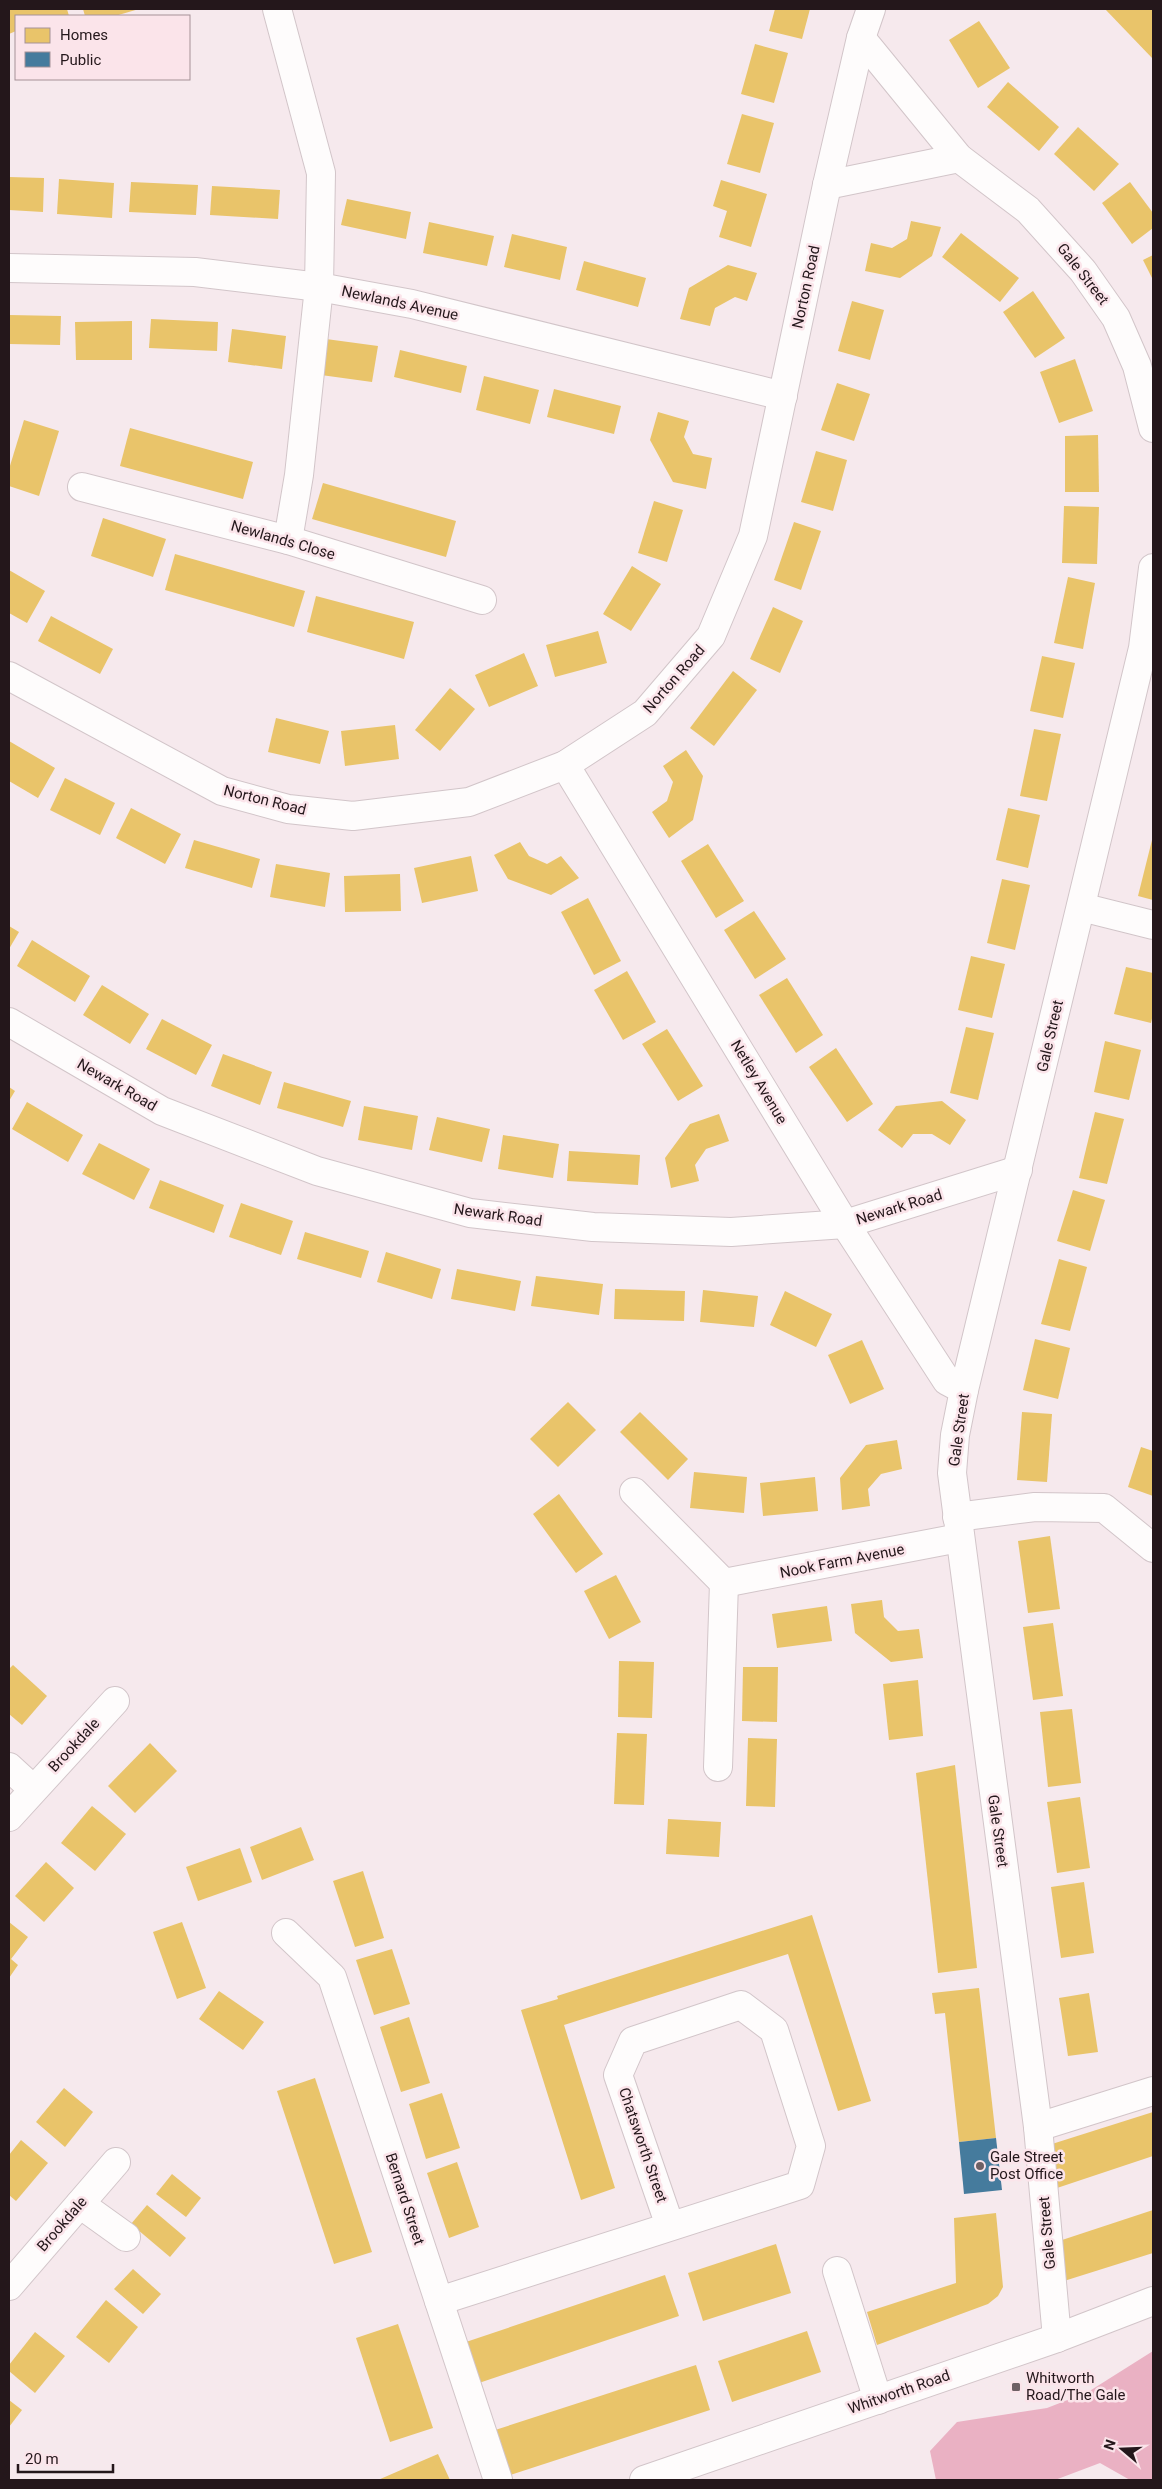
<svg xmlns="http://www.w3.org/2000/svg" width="1162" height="2489" viewBox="0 0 1162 2489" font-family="Roboto,sans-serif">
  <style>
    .forest { fill: #eab1c3 }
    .homes { fill: #e9c46a }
    .public { fill: #457b9d }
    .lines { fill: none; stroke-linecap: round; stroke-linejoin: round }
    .minor-casing { stroke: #d2c5c9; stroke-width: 30 }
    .major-casing { stroke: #d2c5c9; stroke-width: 30 }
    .minor { stroke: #fefcfc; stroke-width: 28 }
    .major { stroke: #fefcfc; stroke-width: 28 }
    .poi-dot { fill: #6e6064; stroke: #fbe4ea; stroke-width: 2 }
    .labels { text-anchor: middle; stroke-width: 5; stroke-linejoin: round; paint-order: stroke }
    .street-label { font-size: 15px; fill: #24171b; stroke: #fbe4ea }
    .poi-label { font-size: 15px; fill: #24171b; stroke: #fbe4ea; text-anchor: start }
  </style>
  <rect width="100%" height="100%" fill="#f6e9ed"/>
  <path class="forest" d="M 1153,2351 L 1153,2480 L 1130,2480 L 1100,2463 L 1055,2480 L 936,2480 L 930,2451 L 957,2422 L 1047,2408 L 1088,2392 Z"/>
  <g class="homes">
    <path d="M 9,9 L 67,9 L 69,16 L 16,16 L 16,31 L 9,34 Z"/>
    <path d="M 83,9 L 139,9 L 115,16 L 85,16 Z"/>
    <path d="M 775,9 L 810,9 L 802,39 L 769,31 Z"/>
    <path d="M 1105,9 L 1153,9 L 1153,59 Z"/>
    <path d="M 979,21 L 1010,68 L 978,88 L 949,40 Z"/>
    <path d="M 755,44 L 788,53 L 774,103 L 741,94 Z"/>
    <path d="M 1008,82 L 1059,127 L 1039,151 L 987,107 Z"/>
    <path d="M 742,114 L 774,123 L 760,173 L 727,164 Z"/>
    <path d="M 1078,127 L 1119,164 L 1094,191 L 1054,154 Z"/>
    <path d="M 9,177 L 44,178 L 43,212 L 9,210 Z"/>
    <path d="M 59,179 L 114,183 L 112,218 L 57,214 Z"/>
    <path d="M 721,180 L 767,194 L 751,247 L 719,237 L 727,211 L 713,206 Z"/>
    <path d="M 131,182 L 198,185 L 196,215 L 129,212 Z"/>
    <path d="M 1130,182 L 1153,213 L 1153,228 L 1132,244 L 1102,203 Z"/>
    <path d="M 212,186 L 280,190 L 278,219 L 210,215 Z"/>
    <path d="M 347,199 L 411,212 L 406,239 L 341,225 Z"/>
    <path d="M 911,221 L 941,227 L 932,256 L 900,278 L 865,271 L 871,243 L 892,248 L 907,239 Z"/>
    <path d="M 429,222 L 494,236 L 487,266 L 423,253 Z"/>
    <path d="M 961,233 L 1019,278 L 1000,302 L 942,257 Z"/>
    <path d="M 512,234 L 567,247 L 560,280 L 504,267 Z"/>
    <path d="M 1153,255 L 1153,280 L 1143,260 Z"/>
    <path d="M 584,261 L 646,278 L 638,307 L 576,290 Z"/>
    <path d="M 728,265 L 757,273 L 747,301 L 735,297 L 715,308 L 710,326 L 680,319 L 689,288 Z"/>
    <path d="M 1033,291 L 1065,338 L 1035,358 L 1003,312 Z"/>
    <path d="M 852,301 L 884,310 L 870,360 L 838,351 Z"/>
    <path d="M 9,315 L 61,316 L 60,345 L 9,344 Z"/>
    <path d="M 151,319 L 218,322 L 217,351 L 149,348 Z"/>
    <path d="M 132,321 L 132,360 L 76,360 L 75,322 Z"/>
    <path d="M 232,329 L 286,336 L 282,369 L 228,362 Z"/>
    <path d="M 326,339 L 378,346 L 372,382 L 321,375 Z"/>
    <path d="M 400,350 L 467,366 L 461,393 L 394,377 Z"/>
    <path d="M 1075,359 L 1093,411 L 1059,423 L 1040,372 Z"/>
    <path d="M 484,376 L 539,390 L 530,424 L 476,410 Z"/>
    <path d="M 837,383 L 870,394 L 854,441 L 821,430 Z"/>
    <path d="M 554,389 L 621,406 L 614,434 L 547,417 Z"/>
    <path d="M 658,412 L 689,421 L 684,437 L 693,454 L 712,458 L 706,489 L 673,482 L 650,440 Z"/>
    <path d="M 24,420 L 59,431 L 39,496 L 9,486 L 9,469 Z"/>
    <path d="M 130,428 L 253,462 L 243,499 L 120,466 Z"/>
    <path d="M 1098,435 L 1099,492 L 1065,492 L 1065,436 Z"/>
    <path d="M 816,451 L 847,460 L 833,511 L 801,502 Z"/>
    <path d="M 323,483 L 456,521 L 446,557 L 312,519 Z"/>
    <path d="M 654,501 L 683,510 L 667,562 L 638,553 Z"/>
    <path d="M 1064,506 L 1099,507 L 1097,564 L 1062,563 Z"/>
    <path d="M 103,518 L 166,539 L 153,577 L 91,556 Z"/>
    <path d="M 794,522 L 821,531 L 801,590 L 774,580 Z"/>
    <path d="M 175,554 L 305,591 L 294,627 L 165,590 Z"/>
    <path d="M 632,566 L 661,584 L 631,631 L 603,614 Z"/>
    <path d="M 9,570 L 45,591 L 27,623 L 9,613 Z"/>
    <path d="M 1068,577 L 1095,583 L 1083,649 L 1054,643 Z"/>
    <path d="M 316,596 L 414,622 L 404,659 L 307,632 Z"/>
    <path d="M 773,607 L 803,621 L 780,673 L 750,659 Z"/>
    <path d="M 51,616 L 113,649 L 100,674 L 38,641 Z"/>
    <path d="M 598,631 L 607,663 L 555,677 L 546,645 Z"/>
    <path d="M 524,653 L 538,686 L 489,707 L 475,675 Z"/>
    <path d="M 1042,656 L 1075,663 L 1063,718 L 1030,711 Z"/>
    <path d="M 733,671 L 757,690 L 714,746 L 690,728 Z"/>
    <path d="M 450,688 L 475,709 L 440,751 L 415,730 Z"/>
    <path d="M 276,718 L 329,731 L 320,764 L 268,752 Z"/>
    <path d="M 395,725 L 399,759 L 345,766 L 341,731 Z"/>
    <path d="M 1034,729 L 1061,734 L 1047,801 L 1020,796 Z"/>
    <path d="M 9,741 L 55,768 L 38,798 L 9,781 Z"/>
    <path d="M 686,750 L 703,776 L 693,820 L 669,838 L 652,812 L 667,801 L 673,782 L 663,766 Z"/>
    <path d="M 65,778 L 115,803 L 100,835 L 50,810 Z"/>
    <path d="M 131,808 L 181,834 L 165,864 L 116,838 Z"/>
    <path d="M 1008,808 L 1040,815 L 1028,868 L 996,860 Z"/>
    <path d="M 1153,836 L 1153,900 L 1138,896 Z"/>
    <path d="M 194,840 L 260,859 L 252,888 L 185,868 Z"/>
    <path d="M 520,842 L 529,856 L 547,864 L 561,856 L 579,878 L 551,895 L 508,879 L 494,855 Z"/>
    <path d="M 708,844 L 744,901 L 716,918 L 681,861 Z"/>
    <path d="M 471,856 L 478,891 L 422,903 L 414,868 Z"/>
    <path d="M 276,864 L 330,873 L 325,907 L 270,897 Z"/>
    <path d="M 400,874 L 401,911 L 345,912 L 344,876 Z"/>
    <path d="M 1002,879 L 1030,885 L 1015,950 L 987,943 Z"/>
    <path d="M 588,898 L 621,961 L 594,975 L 561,912 Z"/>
    <path d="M 754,911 L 786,959 L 755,979 L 724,930 Z"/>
    <path d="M 9,926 L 19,932 L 9,949 Z"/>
    <path d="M 32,940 L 90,976 L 75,1002 L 17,966 Z"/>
    <path d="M 971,956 L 1005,964 L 992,1018 L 958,1010 Z"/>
    <path d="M 1126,967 L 1153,973 L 1153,1014 L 1151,1023 L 1114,1014 Z"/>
    <path d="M 627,971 L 656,1022 L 623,1040 L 594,990 Z"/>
    <path d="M 787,978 L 823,1035 L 796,1053 L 759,995 Z"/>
    <path d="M 102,985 L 149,1014 L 130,1044 L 83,1015 Z"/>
    <path d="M 162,1019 L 212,1045 L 196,1075 L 146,1049 Z"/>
    <path d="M 966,1027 L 994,1033 L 978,1100 L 950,1093 Z"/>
    <path d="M 667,1029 L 703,1086 L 678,1101 L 642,1044 Z"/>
    <path d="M 1105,1041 L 1141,1050 L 1129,1100 L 1094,1092 Z"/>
    <path d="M 836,1048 L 873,1104 L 847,1122 L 809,1067 Z"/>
    <path d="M 223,1054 L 272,1072 L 260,1105 L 211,1086 Z"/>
    <path d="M 284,1082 L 351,1101 L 343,1127 L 277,1108 Z"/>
    <path d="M 9,1087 L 15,1091 L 9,1101 Z"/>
    <path d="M 942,1101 L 966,1120 L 950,1145 L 932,1134 L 913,1134 L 902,1148 L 878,1130 L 896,1106 Z"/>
    <path d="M 27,1102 L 83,1135 L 68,1162 L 12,1129 Z"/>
    <path d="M 364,1106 L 418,1116 L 412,1150 L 358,1140 Z"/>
    <path d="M 1095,1112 L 1124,1119 L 1107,1184 L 1079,1178 Z"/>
    <path d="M 719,1114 L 729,1141 L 706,1149 L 695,1165 L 699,1181 L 671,1188 L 665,1158 L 690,1124 Z"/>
    <path d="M 437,1117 L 490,1129 L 482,1162 L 429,1150 Z"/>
    <path d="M 503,1135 L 559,1144 L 553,1178 L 498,1169 Z"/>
    <path d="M 99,1143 L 150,1169 L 134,1200 L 82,1174 Z"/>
    <path d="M 569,1151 L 640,1155 L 638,1185 L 567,1181 Z"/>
    <path d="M 160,1180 L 224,1205 L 214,1233 L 149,1208 Z"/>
    <path d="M 1073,1190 L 1105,1200 L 1090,1251 L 1057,1241 Z"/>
    <path d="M 241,1203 L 293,1221 L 281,1255 L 229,1237 Z"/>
    <path d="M 305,1232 L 369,1251 L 361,1278 L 297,1259 Z"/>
    <path d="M 386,1252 L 441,1269 L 432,1299 L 377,1282 Z"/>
    <path d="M 1059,1259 L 1087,1267 L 1070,1331 L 1041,1324 Z"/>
    <path d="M 457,1269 L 521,1281 L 515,1311 L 451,1299 Z"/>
    <path d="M 536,1276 L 603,1284 L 599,1315 L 531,1306 Z"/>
    <path d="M 615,1289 L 685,1291 L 684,1321 L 614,1319 Z"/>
    <path d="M 703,1290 L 758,1296 L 754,1327 L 700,1322 Z"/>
    <path d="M 785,1291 L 832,1314 L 816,1347 L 770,1325 Z"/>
    <path d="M 1035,1339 L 1070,1348 L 1058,1399 L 1023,1390 Z"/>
    <path d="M 862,1340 L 884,1389 L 850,1404 L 828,1355 Z"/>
    <path d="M 568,1402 L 596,1430 L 558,1467 L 530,1439 Z"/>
    <path d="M 640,1412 L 688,1459 L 668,1480 L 620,1432 Z"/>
    <path d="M 1022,1412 L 1052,1414 L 1047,1482 L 1017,1480 Z"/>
    <path d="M 897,1440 L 902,1469 L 881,1474 L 868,1489 L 870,1506 L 842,1510 L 840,1478 L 866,1445 Z"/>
    <path d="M 1141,1447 L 1153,1451 L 1153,1496 L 1128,1487 Z"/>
    <path d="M 694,1472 L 747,1477 L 744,1513 L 690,1508 Z"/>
    <path d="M 815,1477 L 818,1511 L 763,1516 L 760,1483 Z"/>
    <path d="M 559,1494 L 603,1554 L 576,1573 L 533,1514 Z"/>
    <path d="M 1050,1536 L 1060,1609 L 1028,1613 L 1018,1541 Z"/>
    <path d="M 616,1575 L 641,1622 L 609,1639 L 584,1591 Z"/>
    <path d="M 882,1600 L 884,1617 L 898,1631 L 919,1629 L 923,1658 L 891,1662 L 855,1633 L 851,1604 Z"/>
    <path d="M 827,1606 L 832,1641 L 777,1648 L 772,1614 Z"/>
    <path d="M 1053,1623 L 1063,1696 L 1033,1700 L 1023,1627 Z"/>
    <path d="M 619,1661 L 654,1662 L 652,1718 L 618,1717 Z"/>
    <path d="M 13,1665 L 47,1696 L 22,1725 L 9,1714 L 9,1669 Z"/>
    <path d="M 743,1667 L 778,1667 L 777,1722 L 742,1721 Z"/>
    <path d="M 918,1680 L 923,1736 L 889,1740 L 883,1684 Z"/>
    <path d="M 1072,1709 L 1081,1783 L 1048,1787 L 1040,1712 Z"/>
    <path d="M 617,1733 L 647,1734 L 644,1805 L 614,1804 Z"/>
    <path d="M 748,1738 L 777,1739 L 775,1807 L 746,1806 Z"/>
    <path d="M 150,1743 L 177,1771 L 135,1813 L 108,1786 Z"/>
    <path d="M 955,1765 L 977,1968 L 938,1973 L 916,1773 Z"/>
    <path d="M 1080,1797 L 1090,1868 L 1057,1873 L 1047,1802 Z"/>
    <path d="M 92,1806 L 126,1834 L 95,1871 L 61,1843 Z"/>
    <path d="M 668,1819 L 721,1822 L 719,1857 L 666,1854 Z"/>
    <path d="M 301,1827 L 314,1860 L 262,1880 L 250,1847 Z"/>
    <path d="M 240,1848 L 252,1882 L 198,1901 L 186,1867 Z"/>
    <path d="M 46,1862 L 74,1888 L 44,1922 L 15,1896 Z"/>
    <path d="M 363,1871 L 384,1938 L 355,1947 L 333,1881 Z"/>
    <path d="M 1084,1882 L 1094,1953 L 1061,1958 L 1051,1887 Z"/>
    <path d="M 812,1915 L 871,2101 L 838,2111 L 788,1954 L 564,2025 L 615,2188 L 581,2200 L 521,2010 L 558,1999 L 557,1996 Z"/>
    <path d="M 9,1922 L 28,1937 L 11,1959 L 18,1965 L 9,1978 Z"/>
    <path d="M 182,1922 L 206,1988 L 177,1999 L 153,1932 Z"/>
    <path d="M 392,1949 L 410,2004 L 374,2015 L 356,1960 Z"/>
    <path d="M 979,1988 L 996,2138 L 959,2142 L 945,2013 L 935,2014 L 932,1993 Z"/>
    <path d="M 219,1991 L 264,2022 L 243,2050 L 199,2019 Z"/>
    <path d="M 1089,1993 L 1098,2052 L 1068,2056 L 1059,1998 Z"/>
    <path d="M 409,2017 L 430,2083 L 401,2092 L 380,2027 Z"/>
    <path d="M 315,2078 L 372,2252 L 334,2264 L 277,2091 Z"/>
    <path d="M 64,2088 L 93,2112 L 65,2147 L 36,2122 Z"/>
    <path d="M 442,2093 L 460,2148 L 426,2159 L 409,2104 Z"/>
    <path d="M 1153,2112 L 1153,2156 L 1054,2189 L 1052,2144 Z"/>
    <path d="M 21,2140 L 48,2163 L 16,2201 L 9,2195 L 9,2155 Z"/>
    <path d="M 457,2162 L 479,2227 L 449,2238 L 427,2173 Z"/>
    <path d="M 172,2174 L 201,2198 L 186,2217 L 156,2194 Z"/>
    <path d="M 147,2205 L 186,2238 L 170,2257 L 131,2224 Z"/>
    <path d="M 1153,2210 L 1153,2253 L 1064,2281 L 1062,2240 Z"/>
    <path d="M 996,2213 L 1003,2287 L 998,2296 L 988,2304 L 877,2345 L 867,2312 L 956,2283 L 954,2218 Z"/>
    <path d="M 776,2244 L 791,2293 L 703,2321 L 688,2273 Z"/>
    <path d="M 133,2269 L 161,2294 L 143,2314 L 114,2289 Z"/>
    <path d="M 665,2275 L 679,2316 L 473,2385 L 460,2344 Z"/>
    <path d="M 106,2300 L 138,2327 L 109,2363 L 76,2337 Z"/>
    <path d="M 398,2324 L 433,2428 L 390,2442 L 356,2338 Z"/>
    <path d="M 807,2331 L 821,2372 L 732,2402 L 718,2361 Z"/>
    <path d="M 35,2332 L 65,2356 L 35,2393 L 9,2371 L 9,2365 Z"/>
    <path d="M 696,2365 L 710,2410 L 504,2477 L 489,2432 Z"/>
    <path d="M 9,2400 L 22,2410 L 9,2427 Z"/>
    <path d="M 438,2454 L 450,2480 L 378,2480 L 417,2463 Z"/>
  </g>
  <path class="public" d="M 996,2138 L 1002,2190 L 964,2194 L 959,2142 Z"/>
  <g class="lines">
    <g class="minor-casing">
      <g id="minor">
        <path d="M 277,9 L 321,173 L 319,287 L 299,475 L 288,540"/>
        <path d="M 861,38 L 959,158 L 1028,210 L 1083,271 L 1116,318 L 1137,366 L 1153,428"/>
        <path d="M 827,185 L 959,158"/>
        <path d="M 9,268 L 195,272 L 319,287 L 412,304 L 783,396"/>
        <path d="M 82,487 L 288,540 L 482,600"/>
        <path d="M 9,676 L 222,791 L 288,809 L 353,816 L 469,802 L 565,765 L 645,713 L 711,636 L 753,536 L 827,185 L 861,38 L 871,9"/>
        <path d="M 565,765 L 845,1224 L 947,1381 L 964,1390"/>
        <path d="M 1081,907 L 1153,925"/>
        <path d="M 9,1022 L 162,1111 L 317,1171 L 470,1213 L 593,1227 L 731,1232 L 845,1224 L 1018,1170"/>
        <path d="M 634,1492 L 724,1583 L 959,1538"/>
        <path d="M 957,1517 L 1035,1507 L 1104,1508 L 1153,1548"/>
        <path d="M 9,1767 L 33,1789"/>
        <path d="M 718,1767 L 724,1583"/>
        <path d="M 9,1817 L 115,1701"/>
        <path d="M 286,1933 L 332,1977 L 498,2480"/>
        <path d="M 1038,2127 L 1153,2091"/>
        <path d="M 80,2204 L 126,2237"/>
        <path d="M 837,2271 L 878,2400"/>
        <path d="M 9,2286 L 116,2162"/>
        <path d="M 439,2301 L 800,2185 L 811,2146 L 774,2030 L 741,2005 L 633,2041 L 618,2075 L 670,2226"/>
        <path d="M 1057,2338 L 1038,2127 L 952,1473 L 955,1435 L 964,1390 L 1143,648 L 1153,568"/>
      </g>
    </g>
    <g class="major-casing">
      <path id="major" d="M 644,2480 L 1057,2338 L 1153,2301"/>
    </g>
    <use href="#minor" class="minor"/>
    <use href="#major" class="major"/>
  </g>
  <g class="poi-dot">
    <circle cx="980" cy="2166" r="5"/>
    <rect x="1011" y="2382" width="10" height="10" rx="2.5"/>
  </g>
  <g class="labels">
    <g class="street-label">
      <text transform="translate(1083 274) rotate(52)" y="5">Gale Street</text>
      <text transform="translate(806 287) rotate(-78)" y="5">Norton Road</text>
      <text transform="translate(400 303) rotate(12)" y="5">Newlands Avenue</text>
      <text transform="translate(283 540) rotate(16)" y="5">Newlands Close</text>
      <text transform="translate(674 679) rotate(-49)" y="5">Norton Road</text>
      <text transform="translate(265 800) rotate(14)" y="5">Norton Road</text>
      <text transform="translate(1050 1036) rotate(-77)" y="5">Gale Street</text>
      <text transform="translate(759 1082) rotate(59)" y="5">Netley Avenue</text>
      <text transform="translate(117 1085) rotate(30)" y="5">Newark Road</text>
      <text transform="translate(899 1207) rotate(-17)" y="5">Newark Road</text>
      <text transform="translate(498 1215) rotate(8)" y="5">Newark Road</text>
      <text transform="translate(959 1430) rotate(-82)" y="5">Gale Street</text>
      <text transform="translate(842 1561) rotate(-11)" y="5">Nook Farm Avenue</text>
      <text transform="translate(74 1745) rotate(-47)" y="5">Brookdale</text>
      <text transform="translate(998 1831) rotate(82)" y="5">Gale Street</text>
      <text transform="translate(643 2145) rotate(71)" y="5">Chatsworth Street</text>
      <text transform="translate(405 2199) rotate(72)" y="5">Bernard Street</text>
      <text transform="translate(62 2224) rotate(-49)" y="5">Brookdale</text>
      <text transform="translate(1047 2233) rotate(-95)" y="5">Gale Street</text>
      <text transform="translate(899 2392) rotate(-19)" y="5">Whitworth Road</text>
    </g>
    <g class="poi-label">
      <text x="990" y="2162">Gale Street<tspan x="990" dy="17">Post Office</tspan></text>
      <text x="1026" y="2383">Whitworth<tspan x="1026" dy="17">Road/The Gale</tspan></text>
    </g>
  </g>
  <rect width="1162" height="2489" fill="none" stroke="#24171b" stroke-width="20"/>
  <rect x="15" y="15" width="175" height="65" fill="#fbe4ea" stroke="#a59297"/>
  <rect x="25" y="28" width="25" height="15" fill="#e9c46a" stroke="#a59297"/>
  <text x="60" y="40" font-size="15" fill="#24171b">Homes</text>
  <rect x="25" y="52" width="25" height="15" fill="#457b9d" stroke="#a59297"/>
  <text x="60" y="65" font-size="15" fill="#24171b">Public</text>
  <g transform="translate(1122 2449) rotate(289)" stroke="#fbe4ea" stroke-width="4" paint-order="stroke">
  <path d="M0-4L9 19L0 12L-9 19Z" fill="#24171b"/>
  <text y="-8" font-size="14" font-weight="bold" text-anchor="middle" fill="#24171b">N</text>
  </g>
  <path d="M18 2464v8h95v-8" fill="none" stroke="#24171b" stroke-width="2.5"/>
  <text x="25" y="2464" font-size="15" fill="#24171b" stroke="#fbe4ea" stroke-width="4" paint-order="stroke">20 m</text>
</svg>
